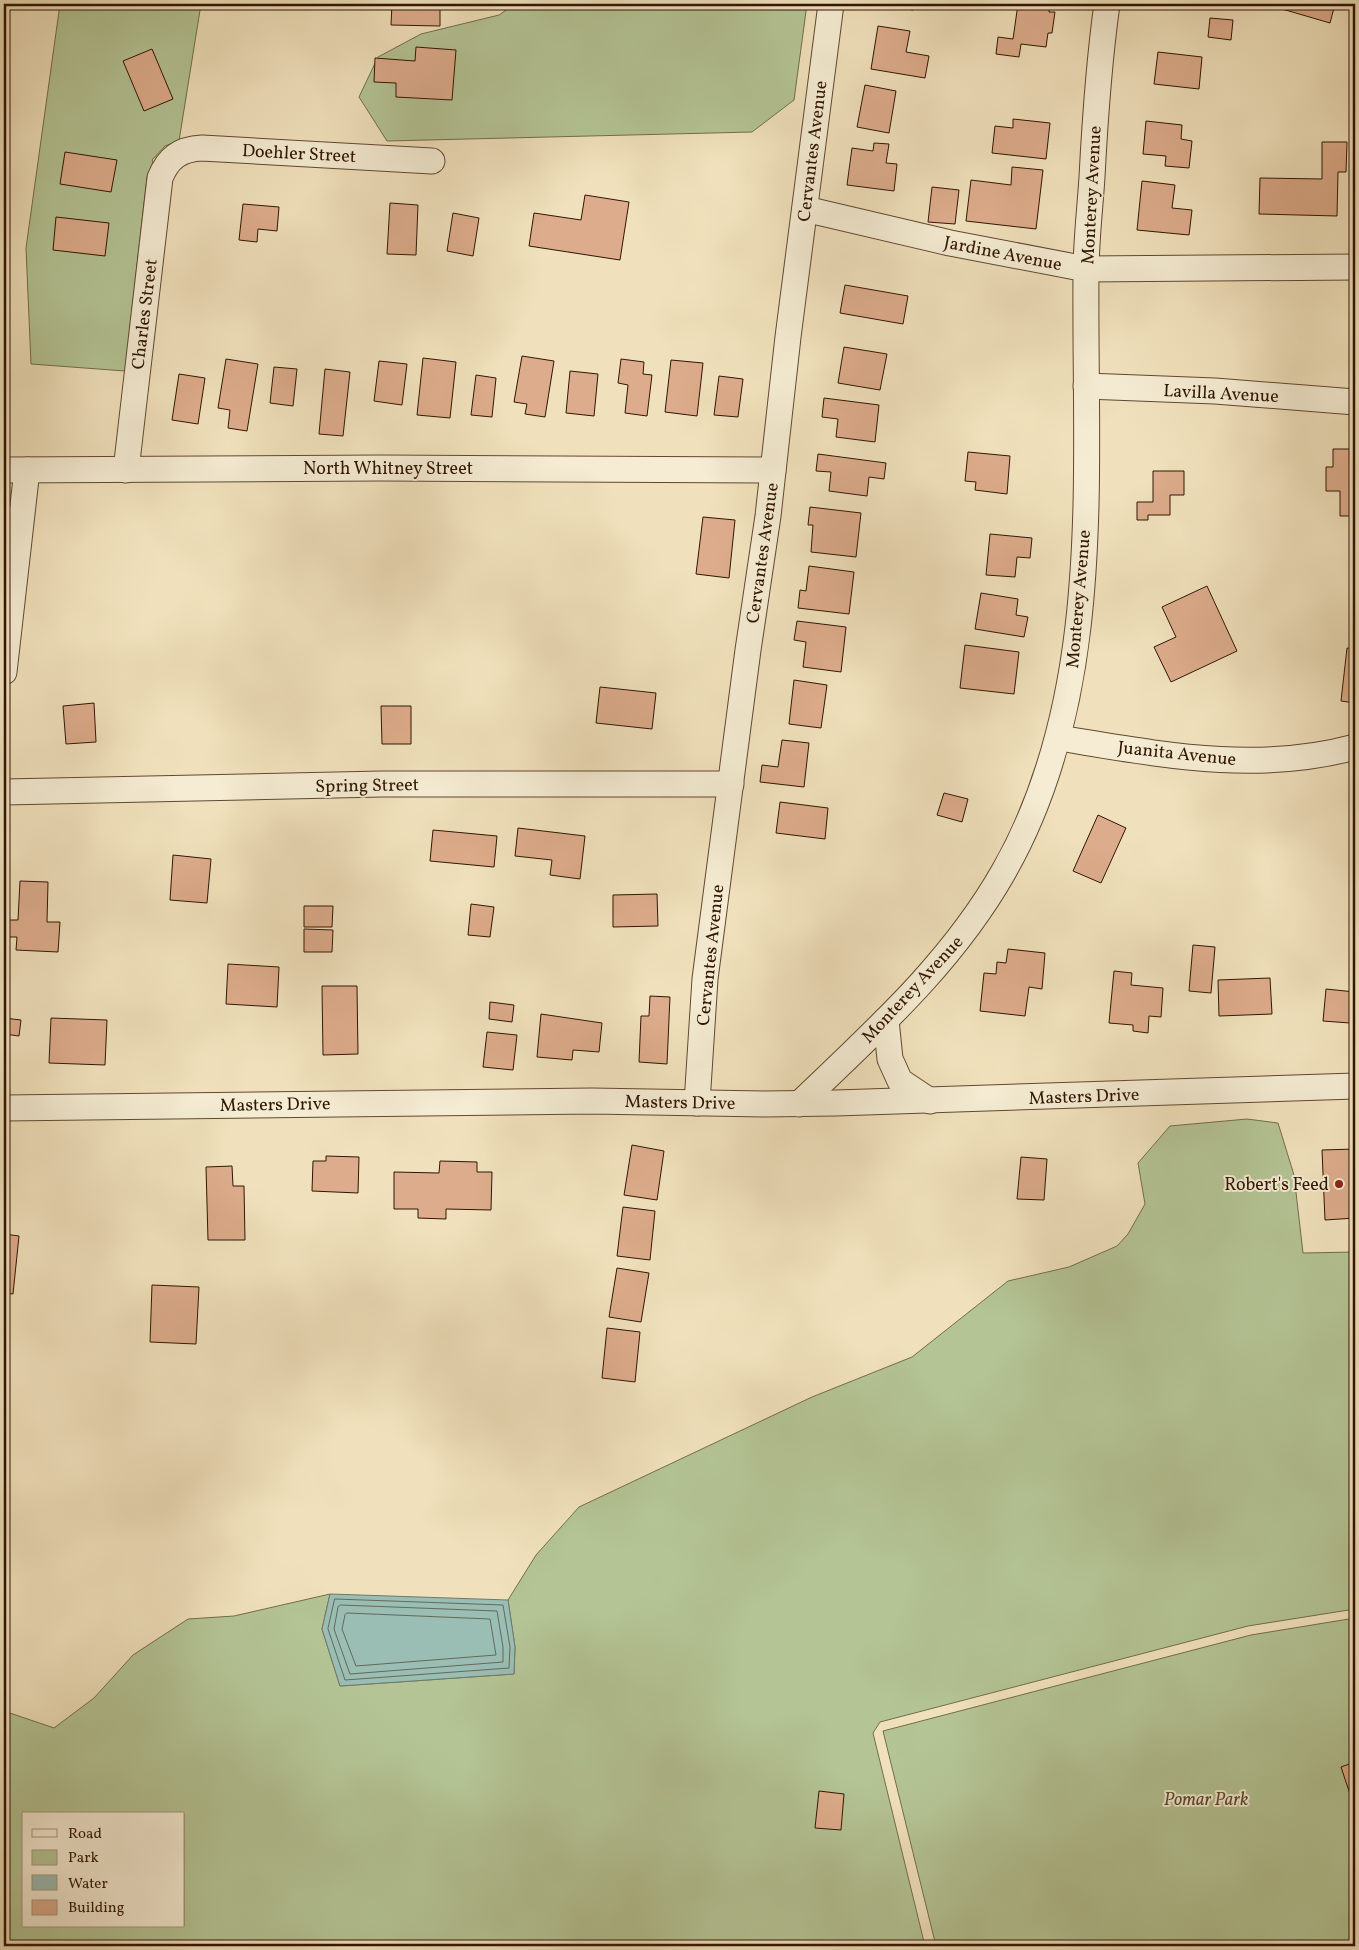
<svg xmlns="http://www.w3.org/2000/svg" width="1359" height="1950" viewBox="0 0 1359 1950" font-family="Vollkorn,serif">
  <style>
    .green { fill: #b4c495; stroke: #726d4b; fill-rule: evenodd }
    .water { fill: #9abdb4; stroke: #6f7a6c }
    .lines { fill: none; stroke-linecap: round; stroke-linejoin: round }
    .shore { stroke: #646a5a; stroke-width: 1 }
    .building { fill: #ddac8c; stroke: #2f1601 }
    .minor-casing { stroke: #5f4930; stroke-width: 27 }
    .minor { stroke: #f5ecd3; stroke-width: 25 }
    .poi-dot { fill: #8f2418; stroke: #f5ecd3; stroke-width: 2 }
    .labels { text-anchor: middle; stroke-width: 4; stroke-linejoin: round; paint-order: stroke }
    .street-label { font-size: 18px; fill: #2f1601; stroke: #f5ecd3 }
    .poi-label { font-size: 18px; fill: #2f1601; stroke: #f5ecd3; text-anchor: end }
    .park-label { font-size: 18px; font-style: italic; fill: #574a2d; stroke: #f5ecd3 }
  </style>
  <rect width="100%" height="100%" fill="#f0e1bc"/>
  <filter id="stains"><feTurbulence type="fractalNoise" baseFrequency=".004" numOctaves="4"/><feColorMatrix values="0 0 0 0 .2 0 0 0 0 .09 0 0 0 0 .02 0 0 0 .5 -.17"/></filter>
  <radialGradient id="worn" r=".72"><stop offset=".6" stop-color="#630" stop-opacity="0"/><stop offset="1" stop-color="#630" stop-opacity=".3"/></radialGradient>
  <g class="green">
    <path d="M 60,4 L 201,4 L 179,141 L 165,146 L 152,160 L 153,162 L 147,177 L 125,371 L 31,364 L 26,248 Z"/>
    <path d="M 515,4 L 807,4 L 794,100 L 752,132 L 387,141 L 359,97 L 378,57 L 421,34 L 499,15 Z"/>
    <path d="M 1247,1119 L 1278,1123 L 1294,1175 L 1303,1253 L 1355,1252 L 1355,1609 L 1248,1626 L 880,1722 L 873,1733 L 925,1946 L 4,1946 L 4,1711 L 54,1728 L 94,1698 L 133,1655 L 188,1619 L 234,1616 L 330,1594 L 322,1629 L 340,1686 L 514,1674 L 515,1647 L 508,1600 L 536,1555 L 579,1507 L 812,1397 L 912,1357 L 1008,1281 L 1069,1267 L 1117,1246 L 1128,1234 L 1145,1204 L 1138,1163 L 1170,1126 ZM 24,1814 L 184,1814 L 184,1926 L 24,1926 Z"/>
    <path d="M 4,1514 L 9,1536 L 4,1558 Z"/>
    <path d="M 1355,1618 L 1355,1946 L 936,1946 L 883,1731 L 1251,1635 Z"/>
  </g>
  <path class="water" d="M 330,1594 L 508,1600 L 515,1647 L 514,1674 L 340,1686 L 322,1629 Z"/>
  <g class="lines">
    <g class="shore">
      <path d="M 335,1599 L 503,1605 L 510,1647 L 509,1668 L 345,1680 L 328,1629 Z"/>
      <path d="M 341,1605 L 497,1611 L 503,1647 L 503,1662 L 350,1674 L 334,1629 L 338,1607 Z"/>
      <path d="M 347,1613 L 490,1619 L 496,1655 L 356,1666 L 342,1629 L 345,1615 Z"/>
    </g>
  </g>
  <g class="building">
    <path d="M 392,4 L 440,4 L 440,26 L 391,25 Z"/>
    <path d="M 880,4 L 914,4 L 913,10 Z"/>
    <path d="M 1018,4 L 1050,4 L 1049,12 L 1055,12 L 1052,33 L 1048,33 L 1046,47 L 1021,44 L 1019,57 L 996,54 L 998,37 L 1013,39 Z"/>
    <path d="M 1265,4 L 1335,4 L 1330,23 Z"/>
    <path d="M 1210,18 L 1233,20 L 1231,40 L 1208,37 Z"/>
    <path d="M 878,26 L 910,31 L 906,52 L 929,56 L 925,78 L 871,69 Z"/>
    <path d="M 416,47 L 456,50 L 452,100 L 396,97 L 396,83 L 374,82 L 375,58 L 415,61 Z"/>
    <path d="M 152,49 L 173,99 L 144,111 L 123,61 Z"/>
    <path d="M 1158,52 L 1202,57 L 1199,89 L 1154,84 Z"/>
    <path d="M 865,85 L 896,91 L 889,133 L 857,127 Z"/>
    <path d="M 1013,119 L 1050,123 L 1046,159 L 992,153 L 995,126 L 1013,128 Z"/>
    <path d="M 1146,121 L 1182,125 L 1181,139 L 1192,141 L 1189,168 L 1165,166 L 1166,156 L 1143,154 Z"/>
    <path d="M 1322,142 L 1347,142 L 1346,172 L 1338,172 L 1337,216 L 1259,214 L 1260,178 L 1322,179 Z"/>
    <path d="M 874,143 L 889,144 L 886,163 L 897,164 L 894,191 L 847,185 L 852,148 L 873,151 Z"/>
    <path d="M 65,152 L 117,160 L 111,192 L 60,184 Z"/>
    <path d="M 1012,167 L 1043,170 L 1036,229 L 966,221 L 971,180 L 1011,185 Z"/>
    <path d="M 1142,181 L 1175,185 L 1172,208 L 1192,210 L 1189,235 L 1137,230 Z"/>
    <path d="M 932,187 L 959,190 L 955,224 L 928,222 Z"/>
    <path d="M 585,195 L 629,202 L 620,260 L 529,246 L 534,213 L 581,220 Z"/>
    <path d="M 390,203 L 418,205 L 416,255 L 387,254 Z"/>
    <path d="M 243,204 L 279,207 L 277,231 L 258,229 L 257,242 L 239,240 Z"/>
    <path d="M 453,213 L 479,218 L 473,256 L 447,251 Z"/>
    <path d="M 56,217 L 109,223 L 105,256 L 53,250 Z"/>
    <path d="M 845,285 L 908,296 L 903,324 L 840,313 Z"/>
    <path d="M 844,347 L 887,354 L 880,390 L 838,383 Z"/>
    <path d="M 522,356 L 554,361 L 545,417 L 525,414 L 527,404 L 514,402 Z"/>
    <path d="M 423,358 L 456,362 L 450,418 L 417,415 Z"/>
    <path d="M 226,359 L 258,364 L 247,431 L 228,428 L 230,410 L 218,408 Z"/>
    <path d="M 621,359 L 644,362 L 643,374 L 652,375 L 647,416 L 625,413 L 628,385 L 618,383 Z"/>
    <path d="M 671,360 L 703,363 L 697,416 L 665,412 Z"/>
    <path d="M 379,361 L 407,364 L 402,405 L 374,401 Z"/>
    <path d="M 274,367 L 297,369 L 293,406 L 270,403 Z"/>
    <path d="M 325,369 L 350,372 L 343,436 L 319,434 Z"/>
    <path d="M 570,371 L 598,374 L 594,416 L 566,413 Z"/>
    <path d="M 179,374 L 205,378 L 198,424 L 172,420 Z"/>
    <path d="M 476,375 L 496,378 L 492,417 L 471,415 Z"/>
    <path d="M 719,376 L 743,379 L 738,417 L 714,415 Z"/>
    <path d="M 824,398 L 879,405 L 875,442 L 836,437 L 838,419 L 822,417 Z"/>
    <path d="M 1333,449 L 1355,449 L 1355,509 L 1353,509 L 1353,516 L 1340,516 L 1340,491 L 1326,491 L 1326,467 L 1333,467 Z"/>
    <path d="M 968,452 L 1010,456 L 1007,494 L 975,490 L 976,482 L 965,481 Z"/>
    <path d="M 818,454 L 886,463 L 884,479 L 869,477 L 867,496 L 829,491 L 831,472 L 816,471 Z"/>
    <path d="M 1153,471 L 1184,471 L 1184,495 L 1170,495 L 1170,515 L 1148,515 L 1148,520 L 1137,520 L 1137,502 L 1153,502 Z"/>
    <path d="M 810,507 L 861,513 L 856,557 L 811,552 L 813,525 L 808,525 Z"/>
    <path d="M 703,517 L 735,520 L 729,578 L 696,574 Z"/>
    <path d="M 990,534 L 1032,538 L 1030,558 L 1017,557 L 1015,577 L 986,575 Z"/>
    <path d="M 809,566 L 854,572 L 849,614 L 798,608 L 800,590 L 806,591 Z"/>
    <path d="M 1207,586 L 1237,651 L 1171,682 L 1154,647 L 1176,637 L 1162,607 Z"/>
    <path d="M 981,593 L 1018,599 L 1016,615 L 1028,617 L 1024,637 L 975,629 Z"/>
    <path d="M 797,621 L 846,627 L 841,672 L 803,667 L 806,642 L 794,640 Z"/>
    <path d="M 965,645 L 1019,652 L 1014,694 L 960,688 Z"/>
    <path d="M 1347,648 L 1355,649 L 1355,703 L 1341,701 Z"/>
    <path d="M 794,680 L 827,685 L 821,728 L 789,724 Z"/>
    <path d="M 600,687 L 656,693 L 652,729 L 596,723 Z"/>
    <path d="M 94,703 L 96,742 L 66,744 L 63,706 Z"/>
    <path d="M 381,706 L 411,706 L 411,744 L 382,744 Z"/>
    <path d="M 782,740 L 809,743 L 804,787 L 760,782 L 762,765 L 778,767 Z"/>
    <path d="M 944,793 L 968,799 L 962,822 L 937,815 Z"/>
    <path d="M 780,802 L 828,808 L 825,839 L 776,833 Z"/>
    <path d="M 1098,815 L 1126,828 L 1101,883 L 1073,871 Z"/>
    <path d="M 518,828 L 585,836 L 580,879 L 550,875 L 552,860 L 515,856 Z"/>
    <path d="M 433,830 L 497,836 L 494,867 L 430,861 Z"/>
    <path d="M 173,855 L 211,859 L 207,903 L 170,900 Z"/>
    <path d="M 20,881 L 48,882 L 47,922 L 60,922 L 58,952 L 16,950 L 17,937 L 8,937 L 9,920 L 18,920 Z"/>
    <path d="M 657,894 L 658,926 L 613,927 L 613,895 Z"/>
    <path d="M 471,904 L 494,907 L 490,937 L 468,935 Z"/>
    <path d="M 304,906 L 333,906 L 332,927 L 304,927 Z"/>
    <path d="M 304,929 L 333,930 L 332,952 L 304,952 Z"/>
    <path d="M 1193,945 L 1215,947 L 1211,993 L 1189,991 Z"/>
    <path d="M 1008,949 L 1045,953 L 1042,989 L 1029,987 L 1025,1016 L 980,1011 L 984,973 L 996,974 L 997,962 L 1006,963 Z"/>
    <path d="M 228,964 L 279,967 L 277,1007 L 226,1004 Z"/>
    <path d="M 1114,971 L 1132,973 L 1131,985 L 1163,988 L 1161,1017 L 1149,1016 L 1148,1033 L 1133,1031 L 1133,1025 L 1109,1023 Z"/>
    <path d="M 1270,978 L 1272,1014 L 1219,1016 L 1218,980 Z"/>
    <path d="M 322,986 L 357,986 L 358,1054 L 323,1055 Z"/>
    <path d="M 1326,989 L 1355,992 L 1355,1031 L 1350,1031 L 1350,1023 L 1323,1021 Z"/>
    <path d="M 650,996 L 670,997 L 667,1064 L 639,1062 L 641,1016 L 649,1016 Z"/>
    <path d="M 490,1002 L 514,1005 L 512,1022 L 489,1019 Z"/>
    <path d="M 541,1014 L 602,1023 L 599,1052 L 573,1050 L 572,1060 L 537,1057 Z"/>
    <path d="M 4,1018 L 21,1020 L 19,1036 L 4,1034 Z"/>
    <path d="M 51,1018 L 107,1020 L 105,1065 L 49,1063 Z"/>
    <path d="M 487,1032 L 517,1035 L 513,1070 L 483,1067 Z"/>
    <path d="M 632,1145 L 664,1151 L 657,1200 L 624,1195 Z"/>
    <path d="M 1355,1149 L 1355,1218 L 1325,1220 L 1322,1150 Z"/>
    <path d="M 326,1156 L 359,1157 L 358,1193 L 312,1191 L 313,1161 L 326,1161 Z"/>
    <path d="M 1021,1157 L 1047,1159 L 1044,1200 L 1017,1199 Z"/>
    <path d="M 440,1161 L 477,1162 L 477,1172 L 492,1172 L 491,1210 L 446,1209 L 446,1219 L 418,1218 L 418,1209 L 394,1209 L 394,1172 L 439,1173 Z"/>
    <path d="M 232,1166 L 233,1186 L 244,1186 L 245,1240 L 208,1240 L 206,1167 Z"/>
    <path d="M 623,1207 L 655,1211 L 650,1260 L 617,1256 Z"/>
    <path d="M 4,1234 L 19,1236 L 13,1294 L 4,1293 Z"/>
    <path d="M 617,1268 L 649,1273 L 641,1322 L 609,1317 Z"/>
    <path d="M 152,1285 L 199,1287 L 196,1344 L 150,1342 Z"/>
    <path d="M 607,1328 L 640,1332 L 635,1382 L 602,1378 Z"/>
    <path d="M 1355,1762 L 1355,1793 L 1350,1794 L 1341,1767 Z"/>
    <path d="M 819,1791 L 844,1794 L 841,1830 L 815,1828 Z"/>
  </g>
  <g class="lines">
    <g class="minor-casing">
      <g id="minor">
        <path d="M 805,209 L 950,243 L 1086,269 L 1355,267"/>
        <path d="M 1086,386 L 1215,391 L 1355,402"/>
        <path d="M 4,470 L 382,468 L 773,470"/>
        <path d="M 126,470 L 160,178 C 168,158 180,149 202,148 L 432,161"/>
        <path d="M 4,672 L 27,470"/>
        <path d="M 1059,738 C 1159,754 1255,774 1355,747"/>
        <path d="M 4,792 L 382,784 L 731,784"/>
        <path d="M 886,1020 L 890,1059 L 900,1081 L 930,1101"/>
        <path d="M 697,1103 L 705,979 L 748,650 L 768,516 L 788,337 L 831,4"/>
        <path d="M 799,1104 C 874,1032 952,963 1004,871 C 1106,692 1084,471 1086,273 C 1086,241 1090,209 1092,177 C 1095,119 1099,61 1107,4"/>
        <path d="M 4,1108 L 592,1101 L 765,1104 L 836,1103 L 1355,1086"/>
      </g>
    </g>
    <use href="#minor" class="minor"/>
  </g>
  <circle class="poi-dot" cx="1339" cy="1184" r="5"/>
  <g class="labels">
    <g class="street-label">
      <text transform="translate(812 151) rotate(-83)" y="6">Cervantes Avenue</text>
      <text transform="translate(299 153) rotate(3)" y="6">Doehler Street</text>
      <text transform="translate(1091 195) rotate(-87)" y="6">Monterey Avenue</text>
      <text transform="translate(1003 253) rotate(11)" y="6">Jardine Avenue</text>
      <text transform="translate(144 314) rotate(-83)" y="6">Charles Street</text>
      <text transform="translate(1221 393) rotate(3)" y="6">Lavilla Avenue</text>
      <text x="388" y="474">North Whitney Street</text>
      <text transform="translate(762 553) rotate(-82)" y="6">Cervantes Avenue</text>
      <text transform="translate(1078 599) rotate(-85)" y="6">Monterey Avenue</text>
      <text transform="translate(1177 753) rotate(6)" y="6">Juanita Avenue</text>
      <text transform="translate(367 785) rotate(-1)" y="6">Spring Street</text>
      <text transform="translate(710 955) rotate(-84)" y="6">Cervantes Avenue</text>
      <text transform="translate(912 989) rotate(-47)" y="6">Monterey Avenue</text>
      <text transform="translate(1084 1096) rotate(-2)" y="6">Masters Drive</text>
      <text transform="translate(680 1102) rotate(1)" y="6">Masters Drive</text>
      <text transform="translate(275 1104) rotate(-1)" y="6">Masters Drive</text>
    </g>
    <g class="poi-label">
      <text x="1329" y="1190">Robert's Feed</text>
    </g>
    <g class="park-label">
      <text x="1206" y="1805">Pomar Park</text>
    </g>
  </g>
  <rect width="1359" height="1950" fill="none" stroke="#f0e1bc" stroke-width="20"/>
  <rect x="5" y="5" width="1349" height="1940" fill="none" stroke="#2f1601" stroke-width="2.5"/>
  <rect x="10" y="10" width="1339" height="1930" fill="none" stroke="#2f1601"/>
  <rect x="22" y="1812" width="162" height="115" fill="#f5ecd3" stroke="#a6967f"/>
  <rect x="32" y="1829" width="25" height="8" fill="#f5ecd3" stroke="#a6967f"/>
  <text x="68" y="1838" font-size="15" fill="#2f1601">Road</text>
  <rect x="32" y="1850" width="25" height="15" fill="#b4c495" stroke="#a6967f"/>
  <text x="68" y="1862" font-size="15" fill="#2f1601">Park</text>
  <rect x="32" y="1875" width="25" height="15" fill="#9abdb4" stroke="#a6967f"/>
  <text x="68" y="1888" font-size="15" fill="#2f1601">Water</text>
  <rect x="32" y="1900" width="25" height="15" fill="#ddac8c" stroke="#a6967f"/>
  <text x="68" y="1912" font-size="15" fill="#2f1601">Building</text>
  <rect width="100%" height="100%" filter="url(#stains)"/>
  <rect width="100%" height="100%" fill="url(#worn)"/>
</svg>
